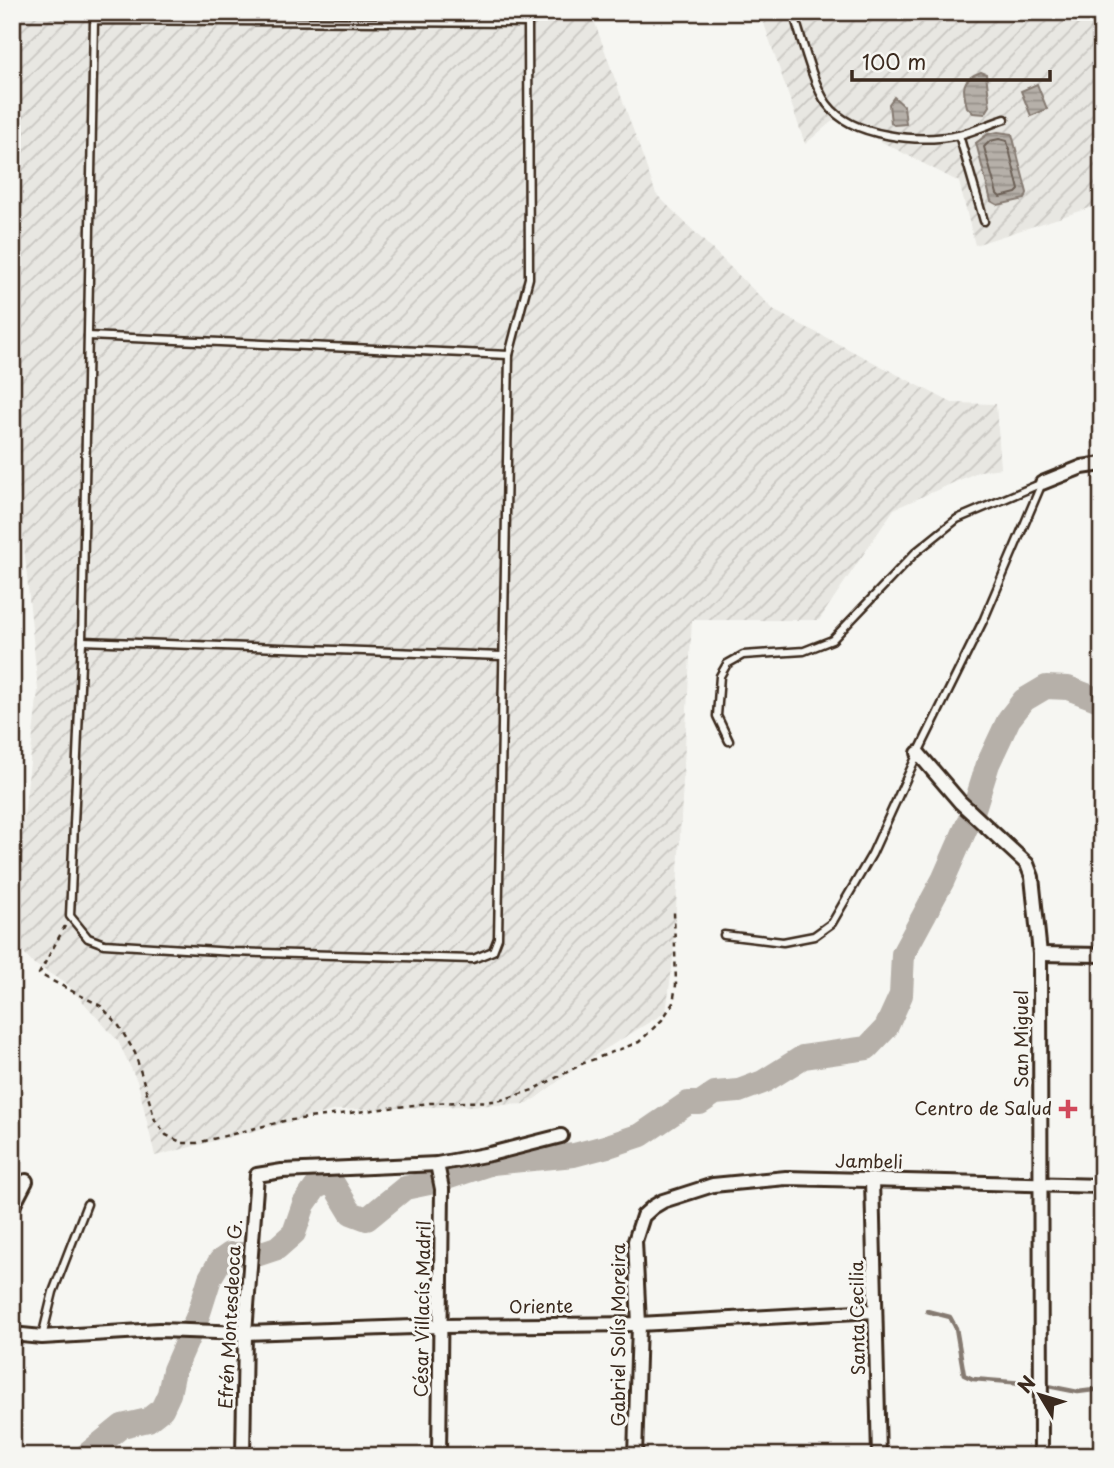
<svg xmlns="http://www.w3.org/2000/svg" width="1114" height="1468" viewBox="0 0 1114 1468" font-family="'Playpen Sans',sans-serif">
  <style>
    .industrial { fill: url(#industrial-furrows) }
    .water { fill: url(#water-rules); stroke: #857a71; stroke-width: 2 }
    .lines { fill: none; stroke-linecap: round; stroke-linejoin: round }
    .shore { stroke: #6c6056; stroke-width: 2 }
    .stream { stroke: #857a71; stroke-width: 4.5 }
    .river { stroke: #b6b0a9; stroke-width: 24 }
    .service-casing { stroke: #3b2a1e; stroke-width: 11 }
    .minor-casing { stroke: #3b2a1e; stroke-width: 18 }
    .path { stroke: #3b2a1e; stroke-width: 2.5; stroke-dasharray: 5 5; stroke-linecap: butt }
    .service { stroke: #f6f6f2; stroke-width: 6 }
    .minor { stroke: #f6f6f2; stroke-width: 12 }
    .poi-dot { fill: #d1495b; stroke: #f6f6f2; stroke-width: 2.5 }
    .labels { text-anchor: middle; stroke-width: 6; stroke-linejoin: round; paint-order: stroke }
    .street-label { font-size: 18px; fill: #3b2a1e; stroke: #f6f6f2 }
    .poi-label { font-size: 18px; fill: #3b2a1e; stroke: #f6f6f2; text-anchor: end }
  </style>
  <defs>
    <pattern id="industrial-furrows" width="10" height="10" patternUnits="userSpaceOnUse" patternTransform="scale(1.75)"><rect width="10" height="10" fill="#e8e7e2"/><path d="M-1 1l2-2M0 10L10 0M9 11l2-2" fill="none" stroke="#c8c6c1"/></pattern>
    <pattern id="water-rules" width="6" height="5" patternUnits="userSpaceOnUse" patternTransform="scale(1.75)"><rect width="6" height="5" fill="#b6b0a9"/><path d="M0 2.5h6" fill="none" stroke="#958f89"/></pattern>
  </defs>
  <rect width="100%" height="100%" fill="#f6f6f2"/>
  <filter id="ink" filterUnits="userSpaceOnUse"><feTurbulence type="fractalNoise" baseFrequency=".0143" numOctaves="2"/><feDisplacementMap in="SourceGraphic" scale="14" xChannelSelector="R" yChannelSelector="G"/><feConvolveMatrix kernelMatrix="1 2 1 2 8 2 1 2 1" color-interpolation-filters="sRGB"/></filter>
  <g filter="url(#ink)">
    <g class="industrial">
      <path d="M 12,12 L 591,12 L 656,194 L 775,311 L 952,403 L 996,404 L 1001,468 L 980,471 L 894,509 L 819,620 L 692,620 L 673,961 L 666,1012 L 584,1062 L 528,1104 L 337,1110 L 155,1156 L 138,1083 L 118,1041 L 67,984 L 34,964 L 16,944 L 13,916 L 38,690 L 12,422 Z"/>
      <path d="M 760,12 L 1102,12 L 1102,204 L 975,245 L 959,182 L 836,118 L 805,144 Z"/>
    </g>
    <g class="water">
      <path d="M 981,72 L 986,74 L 990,106 L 985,114 L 973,113 L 967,107 C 962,88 961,79 981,72 Z"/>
      <path d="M 1037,84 L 1047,109 L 1031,116 L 1021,91 Z"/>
      <path d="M 894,97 L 904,106 L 906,124 L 894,125 L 891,123 L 889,104 Z"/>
      <path d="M 998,132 L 1012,134 L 1027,193 L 1025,199 L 998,205 L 991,201 L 976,143 L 988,134 Z"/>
    </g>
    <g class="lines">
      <path class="shore" d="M 999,139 L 1007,141 L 1019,190 L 1016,193 L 1000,197 L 997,194 L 984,147 L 990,141 Z"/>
      <g class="stream">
        <path d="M 927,1311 L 950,1317 L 956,1328 L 964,1375 L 973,1379 L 1023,1383"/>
        <path d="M 1048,1386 L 1078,1392 L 1102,1389"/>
      </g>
      <path class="river" d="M 85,1456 L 122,1426 L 148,1420 L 162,1409 L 169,1394 L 174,1370 L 199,1313 L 210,1278 L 220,1261 L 230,1254 L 259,1254 L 277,1248 L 294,1233 L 304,1204 L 316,1187 L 326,1183 L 334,1185 L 351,1213 L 367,1219 L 405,1188 L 434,1182 L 492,1163 L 574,1155 L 608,1146 L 641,1135 L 688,1103 L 700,1103 L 715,1093 L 739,1091 L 763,1082 L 803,1057 L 867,1048 L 886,1028 L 901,995 L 903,954 L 943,880 L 973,812 L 988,764 L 1009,719 L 1024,700 L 1046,687 L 1068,688 L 1102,701"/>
      <g class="service-casing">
        <g id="service">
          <path d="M 793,12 C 801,36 813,85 827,104 C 852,138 921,143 959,135 C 974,131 990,124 1005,119"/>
          <path d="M 94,20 L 528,23 L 529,278 L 509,355 L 498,938 L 493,951 L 473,959 L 233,952 L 104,944 L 88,938 L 70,916 L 82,641 Z"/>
          <path d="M 959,135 L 984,221"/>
          <path d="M 88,336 L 509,355"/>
          <path d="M 82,641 L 502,656"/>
          <path d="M 729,741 L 717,716 L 720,676 L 727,664 L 743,655 L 804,651 L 832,640 L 916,552 L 957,519 L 1042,483"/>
          <path d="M 724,935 L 783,942 L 814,936 L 832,923 L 872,854 L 918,753 L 984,619 L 1042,483"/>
          <path d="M 42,1337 L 53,1292 L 87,1204"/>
        </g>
      </g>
      <g class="minor-casing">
        <g id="minor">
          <path d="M 1042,483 L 1082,467 L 1102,464"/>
          <path d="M 918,753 L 960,802 L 1027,864 L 1032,877 L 1040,954 L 1041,1456"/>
          <path d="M 1040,954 L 1102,955"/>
          <path d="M 437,1164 L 442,1189 L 439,1456"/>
          <path d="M 872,1180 L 879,1456"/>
          <path d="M 12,1208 L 26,1181"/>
          <path d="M 12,1334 L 42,1337 L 159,1330 L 245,1333 L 441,1326 L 639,1324 L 875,1311"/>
          <path d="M 243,1456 L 245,1333 L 257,1175 L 282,1171 L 437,1164 L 490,1154 L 561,1136"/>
          <path d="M 635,1456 L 639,1324 L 635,1241 L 643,1216 L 653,1207 L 663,1201 L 713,1185 L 786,1178 L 1102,1186"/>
        </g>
      </g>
      <path class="path" d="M 65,926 L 39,974 L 101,1006 L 119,1026 L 135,1053 L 155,1120 L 166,1135 L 183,1143 L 197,1143 L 284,1121 L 430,1103 L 498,1101 L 533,1090 L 584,1063 L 639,1042 L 662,1020 L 673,1003 L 676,985 L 674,912"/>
      <use href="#service" class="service"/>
      <use href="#minor" class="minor"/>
    </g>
  </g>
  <path class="poi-dot" d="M1064.5 1098.5h7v7h7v7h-7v7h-7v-7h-7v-7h7z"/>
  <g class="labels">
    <g class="street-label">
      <text transform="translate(1022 1039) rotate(-90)" y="6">San Miguel</text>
      <text transform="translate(869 1162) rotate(1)" y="6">Jambeli</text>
      <text transform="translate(541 1307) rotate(-1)" y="6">Oriente</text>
      <text transform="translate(423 1309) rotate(-89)" y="6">César Villacís Madril</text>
      <text transform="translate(231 1314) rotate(-87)" y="6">Efrén Montesdeoca G.</text>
      <text transform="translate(858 1318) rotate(-91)" y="6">Santa Cecilia</text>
      <text transform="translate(619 1335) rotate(-90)" y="6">Gabriel Solís Moreira</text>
    </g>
    <g class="poi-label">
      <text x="1052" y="1115">Centro de Salud</text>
    </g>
  </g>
  <rect width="1114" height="1468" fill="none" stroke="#f6f6f2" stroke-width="42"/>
  <rect x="21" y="21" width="1072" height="1426" fill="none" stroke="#3b2a1e" stroke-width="2.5" filter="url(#ink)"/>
  <g transform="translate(1040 1395) rotate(308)" stroke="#f6f6f2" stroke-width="5" paint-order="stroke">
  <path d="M0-5L12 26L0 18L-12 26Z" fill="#3b2a1e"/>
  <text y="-10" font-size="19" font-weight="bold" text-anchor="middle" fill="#3b2a1e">N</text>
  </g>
  <path d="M852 70v10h198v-10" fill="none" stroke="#3b2a1e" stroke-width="3.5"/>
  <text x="862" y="70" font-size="21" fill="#3b2a1e" stroke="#f6f6f2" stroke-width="5" paint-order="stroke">100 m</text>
</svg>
